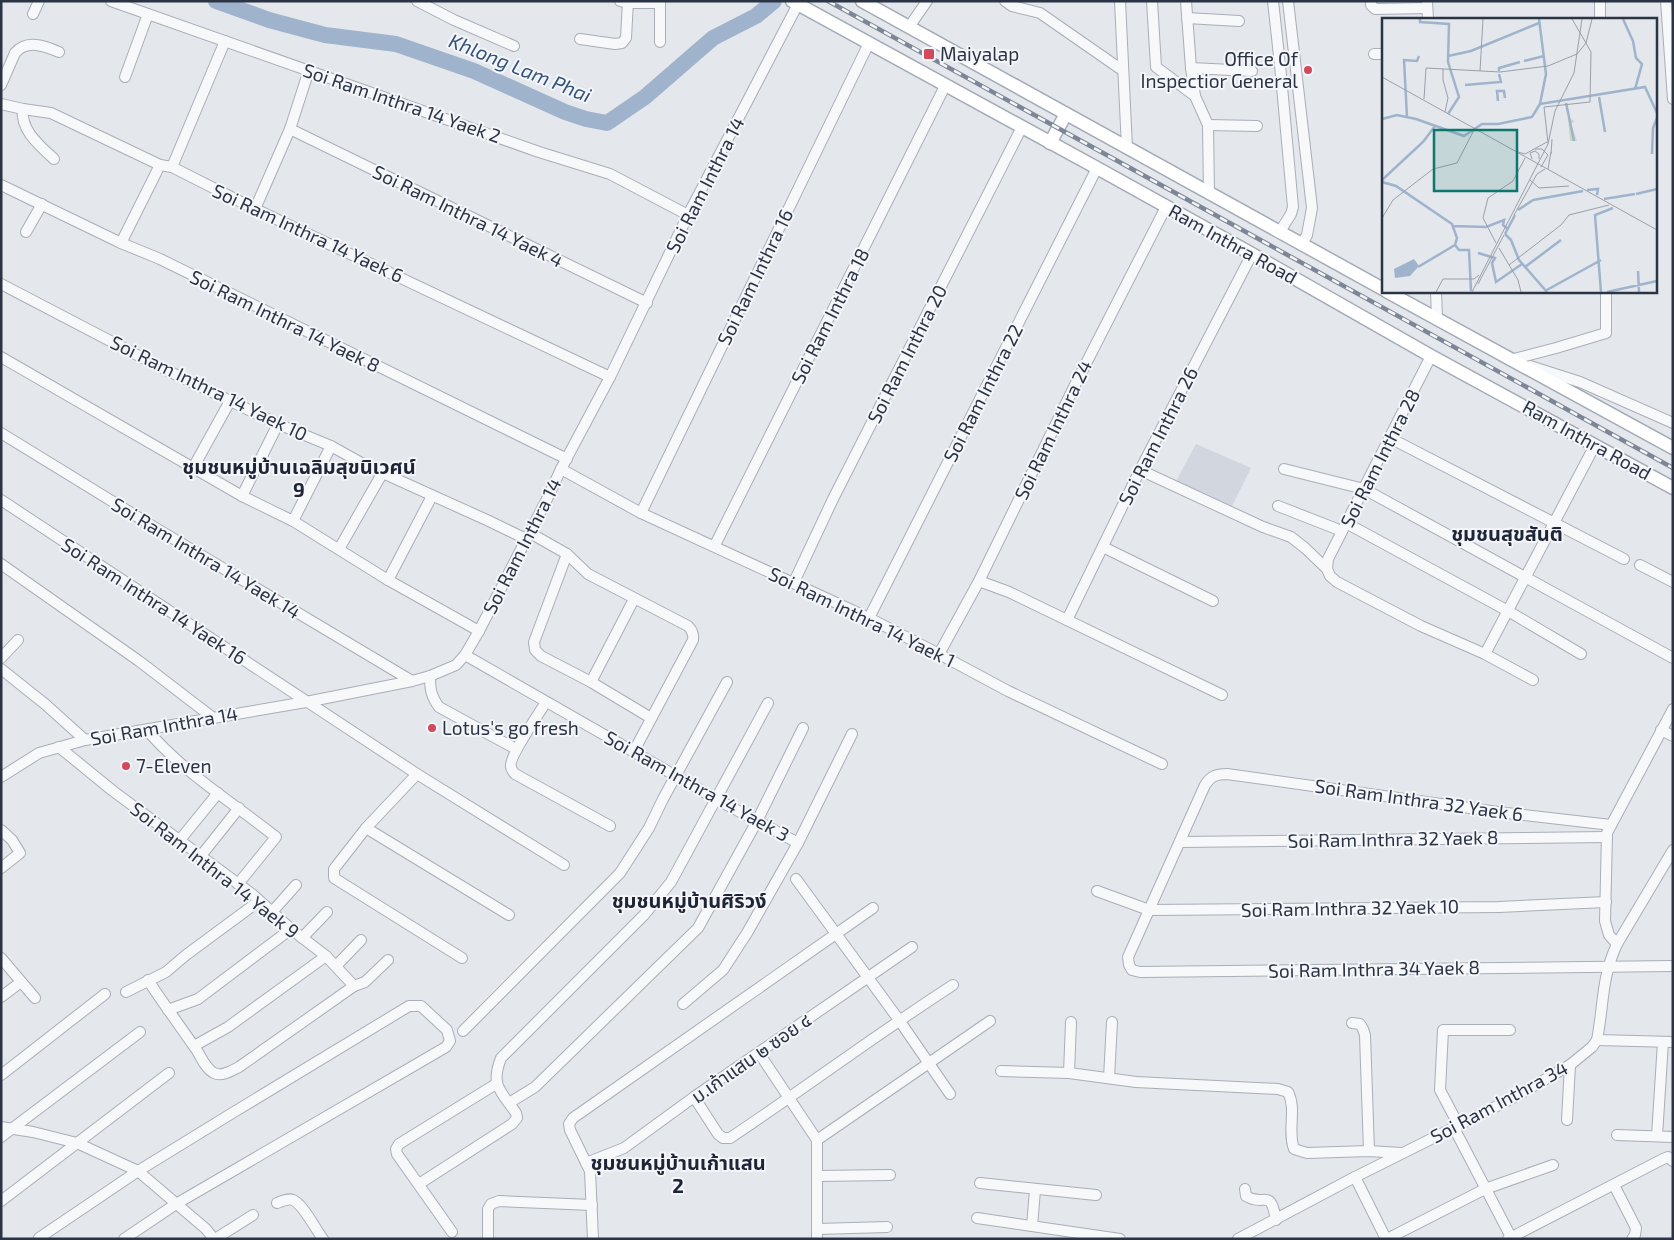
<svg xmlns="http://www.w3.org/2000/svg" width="1674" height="1240" viewBox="0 0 1674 1240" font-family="'Exo 2','Noto Sans Thai',sans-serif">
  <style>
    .built { fill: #d2d6de }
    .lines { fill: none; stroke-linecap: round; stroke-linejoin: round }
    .river { stroke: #9fb4cc; stroke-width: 16 }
    .minor-casing { stroke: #a9aeb7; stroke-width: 12 }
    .major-casing { stroke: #a3abb8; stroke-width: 15 }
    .minor { stroke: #f7f8fa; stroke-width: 10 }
    .major { stroke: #fff; stroke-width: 12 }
    .rail-casing { stroke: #7d8696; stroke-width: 4.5 }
    .rail { stroke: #f4f6f9; stroke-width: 2.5; stroke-dasharray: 8; stroke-linecap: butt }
    .poi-dot { fill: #d1495b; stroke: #f4f6f9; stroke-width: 2 }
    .labels { text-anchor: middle; stroke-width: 4; stroke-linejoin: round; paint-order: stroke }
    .poi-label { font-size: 19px; fill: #2b3445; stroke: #f4f6f9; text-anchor: start }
    .street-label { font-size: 19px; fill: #2b3445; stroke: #f4f6f9 }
    .water-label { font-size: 20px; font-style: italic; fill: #34527a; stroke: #f4f6f9 }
    .neighbourhood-label { font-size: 20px; font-weight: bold; fill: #1d2536; stroke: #f4f6f9 }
    .inset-river { fill: none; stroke: #9fb4cc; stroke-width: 2.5 }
    .inset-road { fill: none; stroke: #9a9fa9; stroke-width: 1 }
    .view { fill: #0f766e; fill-opacity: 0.15; stroke: #0f766e; stroke-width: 2.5 }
    .inset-edge { fill: none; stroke: #2b3445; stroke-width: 2.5 }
  </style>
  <rect width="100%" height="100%" fill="#e4e7ec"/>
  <path class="built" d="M 1196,444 L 1251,468 L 1231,508 L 1176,481 Z"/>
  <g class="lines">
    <path class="river" d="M 216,1 L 269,20 L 325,35 L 396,44 L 474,71 L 565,112 L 586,119 L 607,123 L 645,97 L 713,38 L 756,16 L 774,1"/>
    <g class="minor-casing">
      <g id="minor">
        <path d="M 111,1 L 539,152 L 610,174 L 688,215"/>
        <path d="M 417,1 L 454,20 L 514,46"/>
        <path d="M 620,1 L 628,3 L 660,3 L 660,42"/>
        <path d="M 1005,1 L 1012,6 L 1040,13 L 1122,70"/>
        <path d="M 1120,1 L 1127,148"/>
        <path d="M 1152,1 L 1156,67 L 1195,96"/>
        <path d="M 1186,1 L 1191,68 L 1195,96 L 1208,125 L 1209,194"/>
        <path d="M 1273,1 L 1280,65 L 1293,207 L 1291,214 L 1279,233"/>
        <path d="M 1288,1 L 1312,208 L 1307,235 L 1302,244"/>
        <path d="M 1371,1 L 1371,5 L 1375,9 L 1427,8"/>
        <path d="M 1600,1 L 1600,19"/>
        <path d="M 1666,1 L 1673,99"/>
        <path d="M 1427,2 L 1428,19"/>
        <path d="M 33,14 L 39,1"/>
        <path d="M 1187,18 L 1239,21"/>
        <path d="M 909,27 L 927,1"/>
        <path d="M 580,39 L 615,44 L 622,43 L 626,38 L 628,1"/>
        <path d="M 1374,54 L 1383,54"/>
        <path d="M 1191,68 L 1252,71"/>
        <path d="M 125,77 L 148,14"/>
        <path d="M 1,85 L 15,53 C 27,39 45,46 59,52"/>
        <path d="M 1,104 L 23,109 L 51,113 L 160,165 L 172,167 L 255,209 L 610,377"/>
        <path d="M 23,109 C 20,130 40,146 54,159"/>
        <path d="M 1208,125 L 1257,126"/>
        <path d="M 290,129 L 647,303"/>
        <path d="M 172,167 L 225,41"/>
        <path d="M 1,185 L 121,243 L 160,259 L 567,459"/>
        <path d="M 255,209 L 290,129 L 309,70"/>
        <path d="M 26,232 L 42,204"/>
        <path d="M 121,243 L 160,165"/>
        <path d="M 1,284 L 162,368 L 278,424 L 331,446 L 365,465 L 489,521 L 526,539"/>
        <path d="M 1436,291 L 1437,319"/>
        <path d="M 1,357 L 242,496 L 293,521 L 388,580 L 479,631"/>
        <path d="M 1510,360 L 1556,348 L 1606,333 L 1606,291"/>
        <path d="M 1530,366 L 1580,382 L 1673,423"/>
        <path d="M 1,433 L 159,530 L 412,681"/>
        <path d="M 1390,438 L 1624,559"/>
        <path d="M 193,468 L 230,401"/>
        <path d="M 561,469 L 641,513 L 869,618 L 939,654 L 1008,691 L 1162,764"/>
        <path d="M 1284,469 L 1364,489 L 1673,658"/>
        <path d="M 1140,470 L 1263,527 L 1291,537 L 1305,548 L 1327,569 L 1330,576 L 1337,582 L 1421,626 L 1485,654 L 1533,680"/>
        <path d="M 242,496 L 278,424"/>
        <path d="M 1,500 L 417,774 L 564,865"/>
        <path d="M 1278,506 L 1342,531"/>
        <path d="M 641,513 L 869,43"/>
        <path d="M 293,521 L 331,446"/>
        <path d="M 1346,523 L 1508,611 L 1581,654"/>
        <path d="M 530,533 L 567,554 L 588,574 L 688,626 C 692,630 694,634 693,640 L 634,751"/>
        <path d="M 715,545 L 945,86"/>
        <path d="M 1103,547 L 1213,601"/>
        <path d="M 339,549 L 383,472"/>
        <path d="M 567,554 L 534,642 L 535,650 L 541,656 L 591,682 L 651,718"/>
        <path d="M 1,564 L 139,661 L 212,717"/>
        <path d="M 1640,565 L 1673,582"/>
        <path d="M 1327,569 L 1328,559 L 1431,356"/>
        <path d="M 388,580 L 432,496"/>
        <path d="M 979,581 L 1009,592 L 1222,695"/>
        <path d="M 794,582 L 833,499 L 1022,127"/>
        <path d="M 869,618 L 1097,168"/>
        <path d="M 1067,620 L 1140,470 L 1252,254"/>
        <path d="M 939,654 L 979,581 L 1075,385 L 1166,207"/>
        <path d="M 1485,654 L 1595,445"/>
        <path d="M 465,655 L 716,799 L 798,843"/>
        <path d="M 1,658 L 18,640"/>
        <path d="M 1,669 L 45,704 L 85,740"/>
        <path d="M 430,676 C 430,689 431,696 439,707 L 516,749"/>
        <path d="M 591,682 L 634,599"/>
        <path d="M 546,702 C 540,712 508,758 511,767 C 511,769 514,773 515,774 L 610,826"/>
        <path d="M 147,730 C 184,773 232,802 276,837 L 238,884"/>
        <path d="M 1661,730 L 1673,736"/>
        <path d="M 59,747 L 113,791 L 252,894 L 291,929 L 326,956 L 354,986 L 239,1067 C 231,1071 222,1077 214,1073 C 204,1068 200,1053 193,1045 C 178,1023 162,1002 148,980"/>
        <path d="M 417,774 L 366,828 L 334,869 L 334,878 L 462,958"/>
        <path d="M 1,777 L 39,753 L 85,740 L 306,702 L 412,681 L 430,676 L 456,665 L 465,655 L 479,631 L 547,499 L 561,469 L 610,377 L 688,215 L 798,4"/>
        <path d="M 1611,825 L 1498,812 L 1227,774 C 1216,774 1211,776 1205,785 L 1128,957 L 1129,965 L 1132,970 L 1140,972 L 1673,966"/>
        <path d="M 366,828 L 509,915"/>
        <path d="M 1,830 L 12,840 L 20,853 L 1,868"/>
        <path d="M 179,841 L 218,793"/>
        <path d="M 1180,842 L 1607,837"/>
        <path d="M 200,857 L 239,808"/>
        <path d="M 796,879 L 899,1020 L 950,1094"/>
        <path d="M 1097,891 L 1149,910 L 1499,907 L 1606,902"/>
        <path d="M 272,912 L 296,885"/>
        <path d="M 302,938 L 327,912"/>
        <path d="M 1617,944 L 1609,935 L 1605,921 L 1607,833 L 1673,709"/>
        <path d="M 1,958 L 35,998"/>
        <path d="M 336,966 L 361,940"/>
        <path d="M 354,986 L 365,982 L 388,960"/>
        <path d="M 126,992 L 166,972 L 186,955 L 259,901"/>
        <path d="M 1,997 L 21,982"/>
        <path d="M 683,1004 L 723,970 L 747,933 L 798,843 L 852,734"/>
        <path d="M 168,1010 L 198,999 L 291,929"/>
        <path d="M 1352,1023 L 1360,1024 L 1363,1029 L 1365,1035 L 1369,1151"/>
        <path d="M 463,1031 L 620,873 L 649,828 L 663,799 L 727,682"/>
        <path d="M 1597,1040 L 1673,1042"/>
        <path d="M 194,1046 L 228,1027 L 326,956"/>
        <path d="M 759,1053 L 817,1140 L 817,1239"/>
        <path d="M 1001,1071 L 1069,1073 L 1136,1082 L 1278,1089 L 1288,1092 C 1297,1110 1287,1131 1294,1149 L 1307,1153 L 1369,1151 L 1401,1153"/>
        <path d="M 1069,1073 L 1071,1022"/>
        <path d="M 1,1075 L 105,994"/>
        <path d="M 1109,1078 L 1112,1022"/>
        <path d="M 694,1097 L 718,1134 L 723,1138 L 730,1138 C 805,1088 877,1034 953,985"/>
        <path d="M 509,1103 L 535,1087 L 698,928 L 757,821 L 803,728"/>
        <path d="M 1567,1120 L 1570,1065"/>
        <path d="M 1459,1126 L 1440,1090 L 1443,1030 L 1510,1030"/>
        <path d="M 1,1127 L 33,1132 L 77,1143 L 138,1171 L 206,1229 L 214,1239"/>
        <path d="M 1454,1128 L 1511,1237"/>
        <path d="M 1617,1135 L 1673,1137"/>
        <path d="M 1657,1136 L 1663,1042"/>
        <path d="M 1,1137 L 140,1032"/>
        <path d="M 817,1140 L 990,1021"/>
        <path d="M 586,1163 L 624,1148 L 694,1097 L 912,947"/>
        <path d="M 817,1176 L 890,1175"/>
        <path d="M 1355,1177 L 1386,1239"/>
        <path d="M 980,1183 L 1096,1195"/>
        <path d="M 419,1184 L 512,1124 L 517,1118 L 516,1113 C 501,1091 490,1086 501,1058 L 644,915 L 671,882 L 768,703"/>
        <path d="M 1614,1185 L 1636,1228 L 1635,1235 L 1632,1239"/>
        <path d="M 1245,1189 L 1246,1196 C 1265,1208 1270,1186 1276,1220"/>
        <path d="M 1,1201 L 169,1073"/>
        <path d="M 277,1203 C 282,1201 288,1198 293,1200 C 303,1204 316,1230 323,1239"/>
        <path d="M 977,1218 L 1120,1239"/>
        <path d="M 1032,1226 L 1035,1190"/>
        <path d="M 817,1229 L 887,1227"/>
        <path d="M 452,1232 L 397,1154 L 396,1149 L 399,1144 L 496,1084"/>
        <path d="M 39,1238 L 138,1171 L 234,1112 L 409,1006 L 421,1006 L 447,1030 L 450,1041 L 446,1047 L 176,1204 L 124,1239"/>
        <path d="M 215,1239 L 253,1215"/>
        <path d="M 488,1239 L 488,1209 L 491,1204 L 499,1201 L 592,1205"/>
        <path d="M 593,1239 L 590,1171 L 570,1130 L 569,1124 L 573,1118 L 873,908"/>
        <path d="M 1238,1239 L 1355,1177 L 1513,1098 L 1570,1065 L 1592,1047 L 1597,1040 C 1604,1004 1601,979 1617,944 L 1673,850"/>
        <path d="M 1387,1239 L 1485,1189 L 1553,1165"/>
        <path d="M 1508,1239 L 1663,1159 L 1668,1157 L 1673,1161"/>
      </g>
    </g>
    <g class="major-casing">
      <g id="major">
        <path d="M 792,1 L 1097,168 L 1252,254 L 1431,356 L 1673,488"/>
        <path d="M 862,1 L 1383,289"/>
        <path d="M 1050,143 L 1066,114"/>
        <path d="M 1386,291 L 1673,448"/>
      </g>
    </g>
    <use href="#minor" class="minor"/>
    <use href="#major" class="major"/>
    <g class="rail-casing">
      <path id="rail" d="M 828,1 L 1673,468"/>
    </g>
    <use href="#rail" class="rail"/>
  </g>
  <g class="poi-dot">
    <rect x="923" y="48" width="12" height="12" rx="2.5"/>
    <circle cx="1308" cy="70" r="5"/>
    <circle cx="432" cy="728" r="5"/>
    <circle cx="126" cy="766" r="5"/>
  </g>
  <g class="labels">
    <g class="poi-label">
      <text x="940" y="61">Maiyalap</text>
      <text x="1298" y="66" text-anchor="end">Office Of<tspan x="1298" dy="22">Inspectior General</tspan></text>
      <text x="442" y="735">Lotus's go fresh</text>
      <text x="136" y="773">7-Eleven</text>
    </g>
    <g class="street-label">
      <text transform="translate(402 103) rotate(19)" y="7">Soi Ram Inthra 14 Yaek 2</text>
      <text transform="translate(705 185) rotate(-63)" y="7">Soi Ram Inthra 14</text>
      <text transform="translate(468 216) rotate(26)" y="7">Soi Ram Inthra 14 Yaek 4</text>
      <text transform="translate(308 233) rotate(25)" y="7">Soi Ram Inthra 14 Yaek 6</text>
      <text transform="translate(1233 244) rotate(29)" y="7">Ram Inthra Road</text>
      <text transform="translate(755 277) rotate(-64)" y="7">Soi Ram Inthra 16</text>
      <text transform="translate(830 316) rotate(-63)" y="7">Soi Ram Inthra 18</text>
      <text transform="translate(285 321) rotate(26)" y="7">Soi Ram Inthra 14 Yaek 8</text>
      <text transform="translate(907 354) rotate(-63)" y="7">Soi Ram Inthra 20</text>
      <text transform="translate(209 388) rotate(26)" y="7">Soi Ram Inthra 14 Yaek 10</text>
      <text transform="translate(983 393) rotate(-63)" y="7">Soi Ram Inthra 22</text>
      <text transform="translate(1053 430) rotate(-64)" y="7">Soi Ram Inthra 24</text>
      <text transform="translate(1158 436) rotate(-63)" y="7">Soi Ram Inthra 26</text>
      <text transform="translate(1587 440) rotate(29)" y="7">Ram Inthra Road</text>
      <text transform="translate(1380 458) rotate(-63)" y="7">Soi Ram Inthra 28</text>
      <text transform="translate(522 546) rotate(-63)" y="7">Soi Ram Inthra 14</text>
      <text transform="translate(206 558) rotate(31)" y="7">Soi Ram Inthra 14 Yaek 14</text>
      <text transform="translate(154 601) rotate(33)" y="7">Soi Ram Inthra 14 Yaek 16</text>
      <text transform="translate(862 617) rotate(26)" y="7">Soi Ram Inthra 14 Yaek 1</text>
      <text transform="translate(164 726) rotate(-10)" y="7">Soi Ram Inthra 14</text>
      <text transform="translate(697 786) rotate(29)" y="7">Soi Ram Inthra 14 Yaek 3</text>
      <text transform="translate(1419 800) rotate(8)" y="7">Soi Ram Inthra 32 Yaek 6</text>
      <text transform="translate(1393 839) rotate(-1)" y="7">Soi Ram Inthra 32 Yaek 8</text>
      <text transform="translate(215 870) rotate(38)" y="7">Soi Ram Inthra 14 Yaek 9</text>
      <text transform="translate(1350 908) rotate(-1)" y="7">Soi Ram Inthra 32 Yaek 10</text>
      <text transform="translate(1374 969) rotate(-1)" y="7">Soi Ram Inthra 34 Yaek 8</text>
      <text transform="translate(751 1058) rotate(-35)" y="7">ม.เก้าแสน ๒ ซอย ๔</text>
      <text transform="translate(1499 1102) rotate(-28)" y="7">Soi Ram Inthra 34</text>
    </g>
    <g class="water-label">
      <text transform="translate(520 68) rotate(22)" y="7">Khlong Lam Phai</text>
    </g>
    <g class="neighbourhood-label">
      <text x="299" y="474">ชุมชนหมู่บ้านเฉลิมสุขนิเวศน์<tspan x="299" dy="23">9</tspan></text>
      <text x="1507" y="541">ชุมชนสุขสันติ</text>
      <text x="689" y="908">ชุมชนหมู่บ้านศิริวง์</text>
      <text x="678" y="1170">ชุมชนหมู่บ้านเก้าแสน<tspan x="678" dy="23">2</tspan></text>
    </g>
  </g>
  <g transform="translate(1382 18)">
    <rect width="275" height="275" fill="#e4e7ec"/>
    <path d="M 186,100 L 193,103 L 189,106 L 195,123 L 188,123 Z" fill="#c9d6c5"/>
    <path d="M 32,241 L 37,248 L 28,258 L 13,260 L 12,251 Z" fill="#9fb4cc"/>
    <path class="inset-river" d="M 38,1 L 38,4 L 67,6 L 66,44 L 77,79 L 66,96M 157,1 L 164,56 L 158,86 L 263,69 L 275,95M 241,1 L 251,23 L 254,40 L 260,46 L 253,71M 66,38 L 89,33 L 157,5M 142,43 L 162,38M 117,53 L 117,50 L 138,44M 83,67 L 119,64 L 117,56M 217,79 L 223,114M 116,83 L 115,73 L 122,73 L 123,80M 184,85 L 192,123M 25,99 L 22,42 L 35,43 L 37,38M 0,101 L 15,97 L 34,101 L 82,118 L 100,106 L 116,106 L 150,99 L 158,86M 270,136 L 271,110 L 275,100M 0,162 L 41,124 L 53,108M 0,164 L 14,168 L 70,206 L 75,220 L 73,227 L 36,249M 205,172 L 216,171 L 215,177M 254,176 L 275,171M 222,181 L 253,176M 151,182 L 201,173M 136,192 L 151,182M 71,208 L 104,209 L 122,202 L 121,207 L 126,211M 123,216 L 133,197M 123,216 L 129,222 L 137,242 L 165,274M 73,227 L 77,232 L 87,232 L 89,273M 96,235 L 113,240 L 110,245 L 114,264 L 140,246M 143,249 L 179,222M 256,253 L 257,274M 163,273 L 219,242M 219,274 L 213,197 L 231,190M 225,274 L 275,263"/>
    <path class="inset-road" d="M 61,51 L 61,62 L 66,80 L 63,94M 98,53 L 101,1M 0,59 L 275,212M 42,81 L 44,50 L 118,54 L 166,48 L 195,36 L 204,25 L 190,1M 166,125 L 162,89 L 208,84 L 209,34 L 204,25 L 210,1M 153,131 L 160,131 L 166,137 L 159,149M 136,134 L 143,136 L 165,124M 169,136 L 170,121M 150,141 L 148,135 L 153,133 L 157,136 L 157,141M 166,151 L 169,134M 148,162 L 157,170 L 187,168M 132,197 L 155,156 L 163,151M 0,200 L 11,182 L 51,151 L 75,145 L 92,112M 114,225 L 101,200 L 106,180 L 131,163 L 143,140M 117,230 L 136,262 L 139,274M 127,247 L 179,207 L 187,197 L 227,187M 96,266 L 122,217M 54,274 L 61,261 L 92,261 L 97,257M 90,274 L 166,126 L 173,93 L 192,55 L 200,1"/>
    <path class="view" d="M 52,112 L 135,112 L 135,173 L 52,173 Z"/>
    <rect width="275" height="275" class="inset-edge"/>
  </g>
  <rect width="1674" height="1240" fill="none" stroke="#2b3445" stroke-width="5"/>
</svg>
